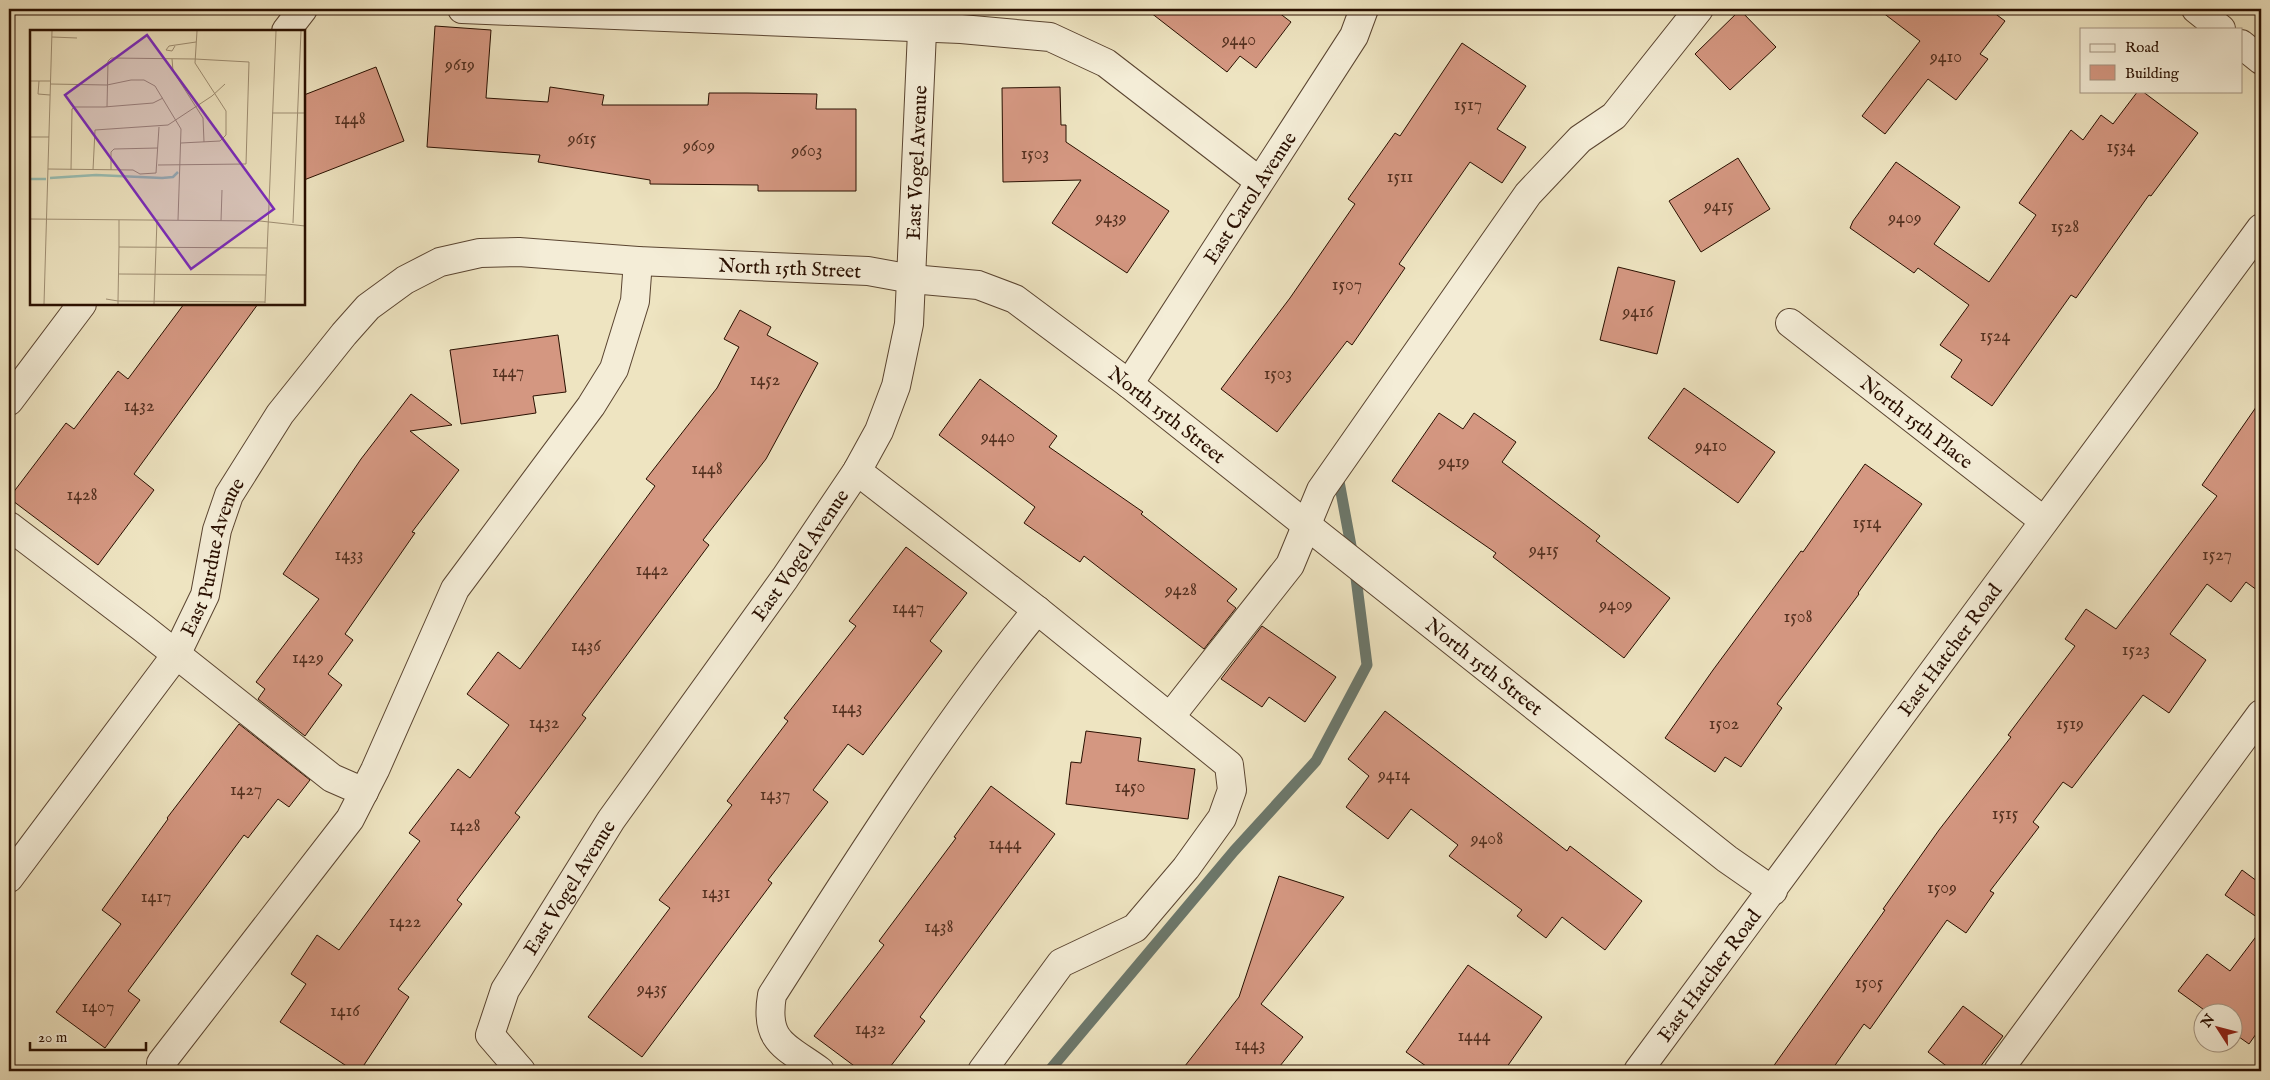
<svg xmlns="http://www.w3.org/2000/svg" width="2270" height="1080" viewBox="0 0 2270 1080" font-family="'IM FELL English',serif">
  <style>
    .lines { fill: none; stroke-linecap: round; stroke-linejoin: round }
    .stream { stroke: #6c786c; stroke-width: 11 }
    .building { fill: #d49781; stroke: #290f00 }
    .minor-casing { stroke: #5a4430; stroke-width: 30 }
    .minor { stroke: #f4edd7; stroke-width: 28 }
    .labels { text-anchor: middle; stroke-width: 5; stroke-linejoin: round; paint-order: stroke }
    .number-label { font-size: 18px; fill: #543120 }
    .street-label { font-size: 20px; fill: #290f00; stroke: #f4edd7 }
    .inset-river { fill: none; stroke: #99beb4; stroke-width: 2.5 }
    .inset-road { fill: none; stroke: #9f8f74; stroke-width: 1 }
    .view { fill: #7b2cbf; fill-opacity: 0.15; stroke: #7b2cbf; stroke-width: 2.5 }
    .inset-edge { fill: none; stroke: #290f00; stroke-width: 2.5 }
  </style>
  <rect width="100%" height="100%" fill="#eee4c1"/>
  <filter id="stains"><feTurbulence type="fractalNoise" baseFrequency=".004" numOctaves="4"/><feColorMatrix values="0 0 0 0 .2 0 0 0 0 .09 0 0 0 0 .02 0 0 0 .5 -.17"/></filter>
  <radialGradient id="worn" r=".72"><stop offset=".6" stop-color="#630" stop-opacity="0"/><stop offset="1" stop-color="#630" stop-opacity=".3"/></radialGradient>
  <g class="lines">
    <path class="stream" d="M 1049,1071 L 1234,851 L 1316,761 L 1367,665 L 1354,562 L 1338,476"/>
  </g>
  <g class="building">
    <path d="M 1146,9 L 1274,9 L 1291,22 L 1256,68 L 1240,56 L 1227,72 Z"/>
    <path d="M 1878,9 L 1989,9 L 2005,21 L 1980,54 L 1988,59 L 1956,100 L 1928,79 L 1885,134 L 1862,116 L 1920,41 Z"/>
    <path d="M 1740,10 L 1776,47 L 1730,90 L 1695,54 Z"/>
    <path d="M 435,26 L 491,30 L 486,98 L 548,102 L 550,87 L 604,95 L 602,105 L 708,105 L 709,93 L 747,93 L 817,94 L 816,109 L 856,109 L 856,191 L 758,191 L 758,185 L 650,184 L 650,180 L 538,162 L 540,155 L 427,147 Z"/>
    <path d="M 1462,43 L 1526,86 L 1497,129 L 1526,147 L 1502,183 L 1470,162 L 1399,264 L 1405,268 L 1352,345 L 1347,341 L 1277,432 L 1221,389 L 1290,298 L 1355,204 L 1348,199 L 1395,133 L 1400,136 Z"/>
    <path d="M 376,67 L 404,141 L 304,180 L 304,95 Z"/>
    <path d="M 1060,87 L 1061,125 L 1066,125 L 1066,142 L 1169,211 L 1127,273 L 1052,223 L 1081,180 L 1003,182 L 1002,88 Z"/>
    <path d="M 2138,91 L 2142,91 L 2198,133 L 2151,196 L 2149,195 L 2076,298 L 2071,295 L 1992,406 L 1951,377 L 1962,360 L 1940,345 L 1969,305 L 1918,268 L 1914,273 L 1850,228 L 1853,221 L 1896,162 L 1960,207 L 1934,244 L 1989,282 L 2036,215 L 2019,203 L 2071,130 L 2083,140 L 2101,115 L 2113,124 Z"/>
    <path d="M 1738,158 L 1770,209 L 1701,252 L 1669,201 Z"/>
    <path d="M 1618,267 L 1675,281 L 1657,354 L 1600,340 Z"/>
    <path d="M 184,304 L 258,304 L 134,474 L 154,490 L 98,565 L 9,498 L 66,423 L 74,429 L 118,371 L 128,379 Z"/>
    <path d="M 740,310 L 771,327 L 767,335 L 818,363 L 766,459 L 703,540 L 709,545 L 582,715 L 586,718 L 515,813 L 520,817 L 457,900 L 462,904 L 398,989 L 409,997 L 360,1071 L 354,1071 L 280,1022 L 306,984 L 291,974 L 317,935 L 339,950 L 420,841 L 409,833 L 458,769 L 470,778 L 509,725 L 467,694 L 498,652 L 520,669 L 655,486 L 646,479 L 717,388 L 739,347 L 724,339 Z"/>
    <path d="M 558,335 L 566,392 L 533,396 L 536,413 L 461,424 L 450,350 Z"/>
    <path d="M 980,379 L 1057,436 L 1049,447 L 1143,512 L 1141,514 L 1237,589 L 1227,601 L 1236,608 L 1204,649 L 1084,556 L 1080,562 L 1024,523 L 1035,507 L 939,435 Z"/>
    <path d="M 1684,388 L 1775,452 L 1738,503 L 1648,438 Z"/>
    <path d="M 411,394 L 452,425 L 410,431 L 459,470 L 412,532 L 415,533 L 345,634 L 353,640 L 328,674 L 342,685 L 305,736 L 258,699 L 265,689 L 256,682 L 319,599 L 283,574 L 361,459 Z"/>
    <path d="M 2261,400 L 2261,593 L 2246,582 L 2231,602 L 2207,584 L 2170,634 L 2206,660 L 2169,713 L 2143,695 L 2072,788 L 2063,782 L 2033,822 L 2039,827 L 1990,891 L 1994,893 L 1966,933 L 1947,920 L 1870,1029 L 1864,1024 L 1831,1071 L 1770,1071 L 1885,910 L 1883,909 L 1939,830 L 2011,737 L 2008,735 L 2075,646 L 2065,639 L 2086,609 L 2116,629 L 2217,496 L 2202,485 Z"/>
    <path d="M 1439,413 L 1463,429 L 1474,413 L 1516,442 L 1502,462 L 1600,536 L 1596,541 L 1670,598 L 1624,658 L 1493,557 L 1496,553 L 1392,481 Z"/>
    <path d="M 1865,464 L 1922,504 L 1858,593 L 1859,594 L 1777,704 L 1782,708 L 1741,767 L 1725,757 L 1715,772 L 1665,738 L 1713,670 L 1801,551 L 1803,552 Z"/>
    <path d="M 906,547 L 967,593 L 930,641 L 942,651 L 863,755 L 848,744 L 813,790 L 828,802 L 768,880 L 772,883 L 642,1057 L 588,1017 L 670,908 L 659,900 L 732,805 L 727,801 L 788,721 L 784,718 L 856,626 L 849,621 Z"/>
    <path d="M 1262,626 L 1336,677 L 1305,722 L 1269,697 L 1262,707 L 1221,679 Z"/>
    <path d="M 1385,711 L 1567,851 L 1570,846 L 1642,901 L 1605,950 L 1562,917 L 1546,938 L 1517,916 L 1522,910 L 1449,856 L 1458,845 L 1411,809 L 1388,839 L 1346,807 L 1369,776 L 1348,759 Z"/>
    <path d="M 239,724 L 310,780 L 289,807 L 278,799 L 248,838 L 244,835 L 128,991 L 140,1000 L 105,1048 L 56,1012 L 121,924 L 102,910 L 168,819 L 167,818 Z"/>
    <path d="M 1086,731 L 1141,738 L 1138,761 L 1195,769 L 1188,819 L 1066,804 L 1071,762 L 1081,763 Z"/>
    <path d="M 991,786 L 1055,834 L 920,1017 L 925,1021 L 887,1071 L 861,1071 L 814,1036 L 884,945 L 879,941 L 956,838 L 954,837 Z"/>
    <path d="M 2242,870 L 2261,884 L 2261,920 L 2225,895 Z"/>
    <path d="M 1279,876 L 1344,897 L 1261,1004 L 1303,1037 L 1276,1071 L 1181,1071 L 1239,997 Z"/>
    <path d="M 2261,930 L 2261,1027 L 2249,1044 L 2232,1032 L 2232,1012 L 2207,1012 L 2178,991 L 2207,954 L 2230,971 Z"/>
    <path d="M 1468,965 L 1542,1017 L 1504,1071 L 1433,1071 L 1406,1052 Z"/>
    <path d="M 1963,1006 L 2003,1036 L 1977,1071 L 1953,1071 L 1928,1052 Z"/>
  </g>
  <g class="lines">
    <g class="minor-casing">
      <g id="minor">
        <path d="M 462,9 L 961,29 L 1050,37 L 1106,63 L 1259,181"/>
        <path d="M 2196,9 L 2221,29"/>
        <path d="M 286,31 L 303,9"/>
        <path d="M 2241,44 L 2261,60"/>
        <path id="s1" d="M 1790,323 L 2044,521"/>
        <path id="s2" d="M 1129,384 L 1354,36 L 1364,9"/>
        <path d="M 9,401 L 82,304"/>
        <path d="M 857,471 L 1037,610 L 1229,765 L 1232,790 L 1222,818 L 1186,868 L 1135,928 L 1061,963 L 982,1071"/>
        <path d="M 9,526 L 143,628 L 332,778 L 364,792"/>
        <path d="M 1170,717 L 1290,565 L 1321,490 L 1528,194 L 1580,139 L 1614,116 L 1699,9"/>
        <path id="s3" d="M 9,878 L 176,655 L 205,595 L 217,530 L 229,495 L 280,414 L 344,334 L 368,307 L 405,280 L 440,262 L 480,253 L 519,252 L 638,261 L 868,271 L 912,279 L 978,285 L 1015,299 L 1129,384 L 1727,859 L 1773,891"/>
        <path d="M 161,1071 L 161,1063 L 350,819 L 375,770 L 455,589 L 591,406 L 614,369 L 635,301 L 638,261"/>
        <path id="s4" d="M 521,1071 L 490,1035 L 505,990 L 611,820 L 785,578 L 857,471 L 879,431 L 896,386 L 909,324 L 923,9"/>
        <path d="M 820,1071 C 786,1046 764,1043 772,995 C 856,864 939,731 1037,610"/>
        <path id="s5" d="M 1638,1071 L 2261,228"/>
        <path d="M 1998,1071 L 2261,714"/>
      </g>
    </g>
    <use href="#minor" class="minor"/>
  </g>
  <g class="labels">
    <g class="number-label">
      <text x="1239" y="45">9440</text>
      <text x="1946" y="62">9410</text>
      <text x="460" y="70">9619</text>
      <text x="1468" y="110">1517</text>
      <text x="350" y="124">1448</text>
      <text x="582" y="144">9615</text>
      <text x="699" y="151">9609</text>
      <text x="2121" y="152">1534</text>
      <text x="807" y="156">9603</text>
      <text x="1035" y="159">1503</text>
      <text x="1400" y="182">1511</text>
      <text x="1719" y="211">9415</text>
      <text x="1111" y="223">9439</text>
      <text x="1905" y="223">9409</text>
      <text x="2065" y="232">1528</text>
      <text x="1347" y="290">1507</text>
      <text x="1638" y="317">9416</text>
      <text x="1995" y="341">1524</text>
      <text x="508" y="377">1447</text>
      <text x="1278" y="379">1503</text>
      <text x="765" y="385">1452</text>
      <text x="139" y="411">1432</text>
      <text x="998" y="442">9440</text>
      <text x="1711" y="451">9410</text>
      <text x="1454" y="467">9419</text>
      <text x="707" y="474">1448</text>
      <text x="82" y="500">1428</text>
      <text x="1867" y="528">1514</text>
      <text x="1544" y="555">9415</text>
      <text x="349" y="560">1433</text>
      <text x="2217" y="560">1527</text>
      <text x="652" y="575">1442</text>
      <text x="1181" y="595">9428</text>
      <text x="1616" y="610">9409</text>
      <text x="908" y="613">1447</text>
      <text x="1798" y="622">1508</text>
      <text x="586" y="651">1436</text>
      <text x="2136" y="655">1523</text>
      <text x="308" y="663">1429</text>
      <text x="847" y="713">1443</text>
      <text x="544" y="728">1432</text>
      <text x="1724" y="729">1502</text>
      <text x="2070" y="729">1519</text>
      <text x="1394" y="780">9414</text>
      <text x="1130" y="792">1450</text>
      <text x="246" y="795">1427</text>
      <text x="775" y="800">1437</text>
      <text x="2005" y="819">1515</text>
      <text x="465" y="831">1428</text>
      <text x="1487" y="844">9408</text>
      <text x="1005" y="849">1444</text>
      <text x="1942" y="893">1509</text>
      <text x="716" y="898">1431</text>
      <text x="156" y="902">1417</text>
      <text x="405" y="927">1422</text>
      <text x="939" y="932">1438</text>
      <text x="1869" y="988">1505</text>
      <text x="652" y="994">9435</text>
      <text x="98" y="1012">1407</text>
      <text x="345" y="1016">1416</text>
      <text x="870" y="1034">1432</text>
      <text x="1474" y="1041">1444</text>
      <text x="1250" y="1050">1443</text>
    </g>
    <g class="street-label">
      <text dy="7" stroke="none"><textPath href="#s4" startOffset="1041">East Vogel Avenue</textPath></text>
      <text dy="7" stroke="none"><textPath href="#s2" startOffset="222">East Carol Avenue</textPath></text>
      <text dy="7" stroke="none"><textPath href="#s3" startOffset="1119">North 15th Street</textPath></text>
      <text dy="7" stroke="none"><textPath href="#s3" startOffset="1539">North 15th Street</textPath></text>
      <text dy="7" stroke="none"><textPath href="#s1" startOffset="161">North 15th Place</textPath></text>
      <text dy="7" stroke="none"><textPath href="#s4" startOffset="621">East Vogel Avenue</textPath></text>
      <text dy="7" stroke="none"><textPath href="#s3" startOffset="384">East Purdue Avenue</textPath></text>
      <text dy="7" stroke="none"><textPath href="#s5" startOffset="524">East Hatcher Road</textPath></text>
      <text dy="7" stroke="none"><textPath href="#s3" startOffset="1944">North 15th Street</textPath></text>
      <text dy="7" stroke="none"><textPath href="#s4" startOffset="216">East Vogel Avenue</textPath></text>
      <text dy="7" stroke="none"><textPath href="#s5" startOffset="119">East Hatcher Road</textPath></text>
    </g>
  </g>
  <g transform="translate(30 30)">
    <rect width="275" height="275" fill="#eee4c1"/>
    <path class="inset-river" d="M 20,148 L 66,145 L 132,148 L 143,147 L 148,142M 0,149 L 16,149"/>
    <path class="inset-road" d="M 22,7 L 47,8M 145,16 L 142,21 L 136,20 L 139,16 L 166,12M 142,29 L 143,41 L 173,88 L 174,112M 0,51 L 20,51M 9,51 L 8,64 L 20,65M 20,54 L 77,55 L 101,50 L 114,50 L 125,56 L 151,99 L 148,190M 77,77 L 78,31 L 81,28 L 165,29M 242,83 L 275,83M 0,107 L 19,107M 151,113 L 190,111 L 196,105 L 196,81 L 165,33 L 167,1M 128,135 L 216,134 L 219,32 L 165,29M 18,139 L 103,140 L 110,144 L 126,143 L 129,97M 41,140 L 42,79 L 45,77 L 74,77 L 123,73 L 133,68M 63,140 L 65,100 L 138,95 L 182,66 L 195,54M 81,140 L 81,122 L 84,119 L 128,118M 0,189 L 230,191 L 275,196M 191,191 L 192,160M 263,193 L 271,1M 89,217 L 89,190M 89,244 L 236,245M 76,269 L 88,271 L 88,274M 235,272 L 88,271 L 89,217 L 237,218M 235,273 L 246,1M 14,274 L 22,1M 124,274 L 127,190"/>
    <path class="view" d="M 117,5 L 244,179 L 161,239 L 35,65 Z"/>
    <rect width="275" height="275" class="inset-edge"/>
  </g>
  <rect width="2270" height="1080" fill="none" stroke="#eee4c1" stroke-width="30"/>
  <rect x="10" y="10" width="2250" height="1060" fill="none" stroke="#290f00" stroke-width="2.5"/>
  <rect x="15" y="15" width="2240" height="1050" fill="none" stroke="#290f00"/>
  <rect x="2080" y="28" width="162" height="65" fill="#f4edd7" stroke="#a39481"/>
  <rect x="2090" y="44" width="25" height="8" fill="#f4edd7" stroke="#a39481"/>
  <text x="2125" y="52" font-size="15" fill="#290f00">Road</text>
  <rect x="2090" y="65" width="25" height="15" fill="#d49781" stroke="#a39481"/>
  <text x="2125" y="78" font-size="15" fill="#290f00">Building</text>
  <g transform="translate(2218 1028) rotate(306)"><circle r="24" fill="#f4edd7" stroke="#a39481"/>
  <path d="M0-4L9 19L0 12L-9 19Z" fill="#8f2418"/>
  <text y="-8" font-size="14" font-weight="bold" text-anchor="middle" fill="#290f00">N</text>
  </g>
  <path d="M30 1042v8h116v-8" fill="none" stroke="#290f00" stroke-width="2.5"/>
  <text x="38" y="1042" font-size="15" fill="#290f00" stroke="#f4edd7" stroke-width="4" paint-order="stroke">20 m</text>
  <rect width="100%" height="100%" filter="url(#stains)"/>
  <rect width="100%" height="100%" fill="url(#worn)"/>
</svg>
